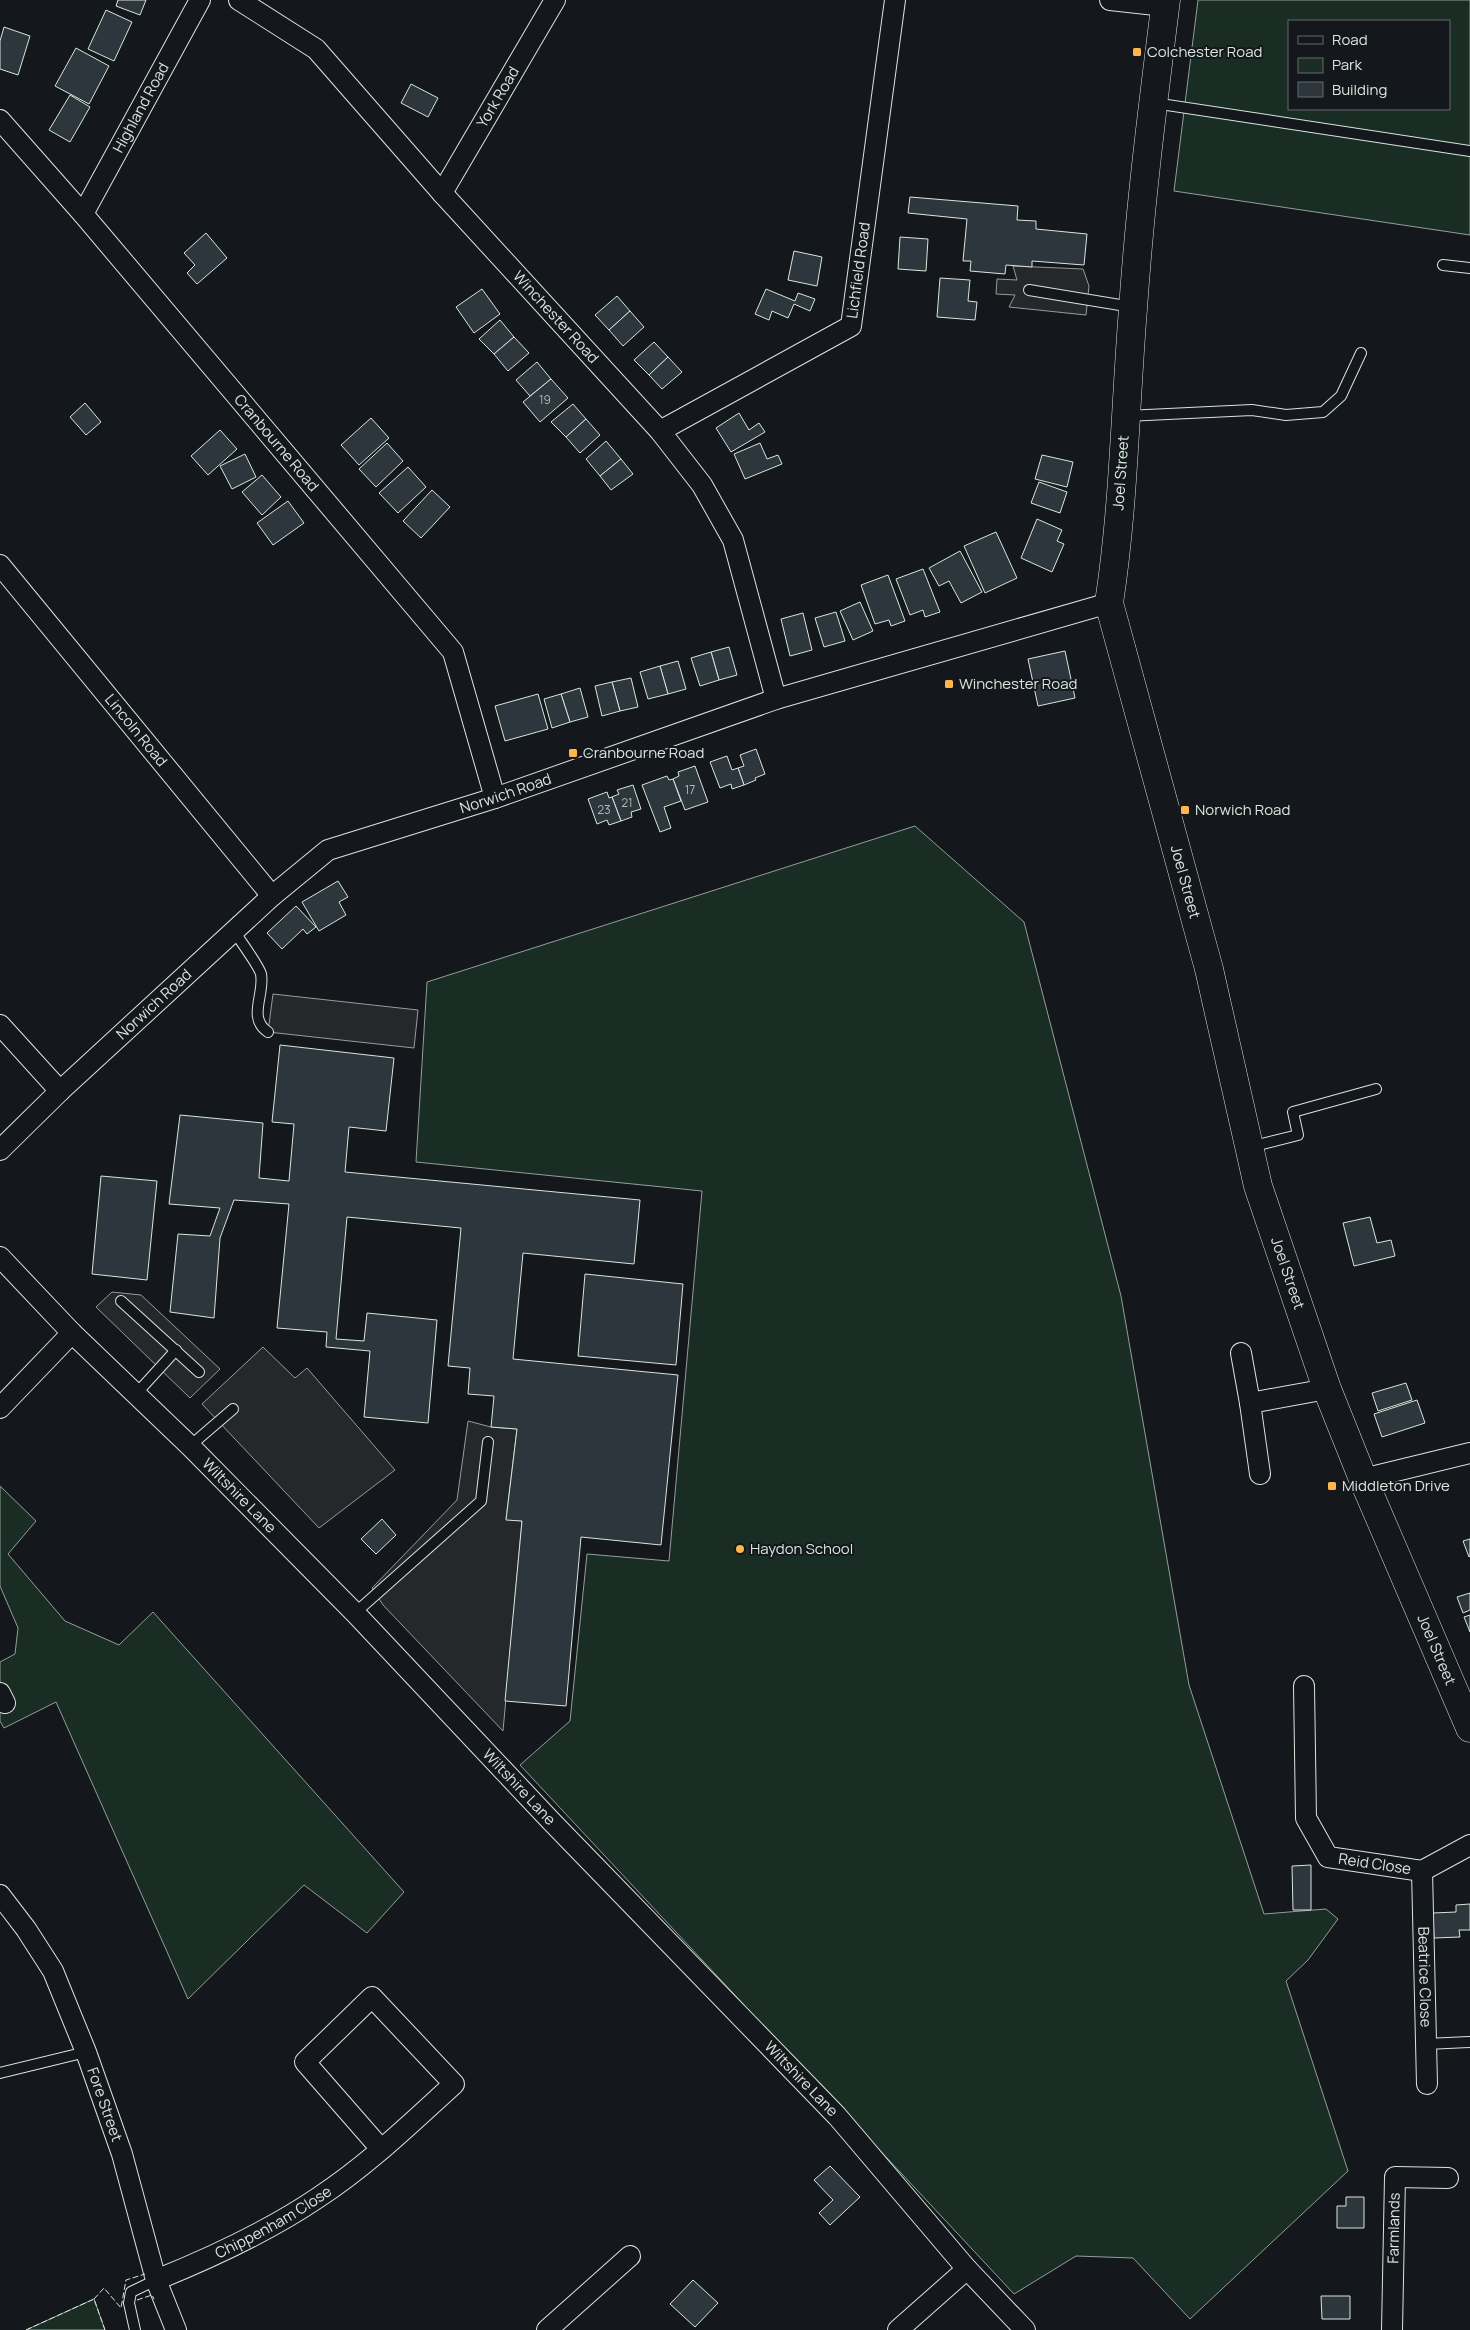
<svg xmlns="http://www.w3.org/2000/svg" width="1470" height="2330" viewBox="0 0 1470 2330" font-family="Manrope,sans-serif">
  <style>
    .green { fill: #1a2d24; stroke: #939e99; fill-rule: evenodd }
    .parking { fill: #24282b; stroke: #939e99 }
    .building { fill: #2c363c; stroke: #d8e6dc }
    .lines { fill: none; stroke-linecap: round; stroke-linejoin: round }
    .lane-casing { stroke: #d8e6dc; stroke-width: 12 }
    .street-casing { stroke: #d8e6dc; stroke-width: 22 }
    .secondary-casing { stroke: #d8e6dc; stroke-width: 29 }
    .lane { stroke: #14181c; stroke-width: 10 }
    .street { stroke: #14181c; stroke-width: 20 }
    .secondary { stroke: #14181c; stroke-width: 28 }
    .fence { stroke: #d8e6dc; stroke-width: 1; stroke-dasharray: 6 2.5; stroke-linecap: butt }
    .poi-dot { fill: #ffb74d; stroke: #14181c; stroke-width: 2 }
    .labels { text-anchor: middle; stroke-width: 4; stroke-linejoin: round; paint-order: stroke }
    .number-label { font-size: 12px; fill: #adbab4 }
    .poi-label { font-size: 15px; fill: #d8e6dc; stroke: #14181c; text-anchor: start }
    .street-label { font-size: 15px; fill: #d8e6dc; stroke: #14181c }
  </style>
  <rect width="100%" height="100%" fill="#14181c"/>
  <g class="green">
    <path d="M 1198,0 L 1470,0 L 1470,235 L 1174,191 ZM 1289,21 L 1449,21 L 1449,109 L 1289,109 Z"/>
    <path d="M 915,826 L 1024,922 L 1121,1296 L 1189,1685 L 1264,1914 L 1326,1909 L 1338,1919 L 1308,1960 L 1286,1981 L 1348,2171 L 1190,2319 L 1133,2258 L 1076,2256 L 1014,2294 L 520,1765 L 570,1721 L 587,1554 L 669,1561 L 702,1191 L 416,1162 L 427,982 Z"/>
    <path d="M 0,1486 L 36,1521 L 8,1554 L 65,1621 L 119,1645 L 153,1612 L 404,1892 L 367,1933 L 304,1885 L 188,1999 L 56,1702 L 4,1728 L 0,1721 L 0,1662 L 15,1654 L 18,1628 L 0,1586 Z"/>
    <path d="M 94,2299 L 105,2330 L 26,2330 Z"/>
  </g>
  <g class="parking">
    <path d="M 1013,266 L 1083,269 L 1089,286 L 1086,315 L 1009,307 L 1015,295 L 996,294 L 997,279 L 1017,280 Z"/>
    <path d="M 273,994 L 418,1010 L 414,1048 L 268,1032 Z"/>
    <path d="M 112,1292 L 141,1295 L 220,1369 L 190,1398 L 96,1307 Z"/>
    <path d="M 263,1347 L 295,1378 L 307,1368 L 395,1470 L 319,1528 L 202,1404 Z"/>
    <path d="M 468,1421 L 491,1427 L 517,1429 L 506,1519 L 522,1521 L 503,1731 L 383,1605 L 372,1588 L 457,1500 Z"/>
  </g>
  <g class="building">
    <path d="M 118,0 L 146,0 L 140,15 L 116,6 Z"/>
    <path d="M 106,10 L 132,22 L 114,61 L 88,49 Z"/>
    <path d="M 4,27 L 30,36 L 18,75 L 0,69 L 0,41 Z"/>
    <path d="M 76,48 L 109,66 L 89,104 L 55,86 Z"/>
    <path d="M 411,84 L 438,98 L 428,117 L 401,103 Z"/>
    <path d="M 70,95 L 90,107 L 70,142 L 49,130 Z"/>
    <path d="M 910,197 L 1018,206 L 1017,220 L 1036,221 L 1036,229 L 1087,234 L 1084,265 L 1032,261 L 1032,267 L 1006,265 L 1005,274 L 970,271 L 971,261 L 963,261 L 967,219 L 908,213 Z"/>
    <path d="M 206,233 L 227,258 L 197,284 L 187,273 L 195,265 L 184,253 Z"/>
    <path d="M 900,237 L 928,239 L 926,271 L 898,269 Z"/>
    <path d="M 794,251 L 822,257 L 817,286 L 788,280 Z"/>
    <path d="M 940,278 L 970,280 L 968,301 L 977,302 L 975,320 L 937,317 Z"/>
    <path d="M 482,289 L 500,314 L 474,333 L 456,307 Z"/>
    <path d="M 766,289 L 795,301 L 798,293 L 815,299 L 810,311 L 794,304 L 788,318 L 772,311 L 769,320 L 755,314 Z"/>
    <path d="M 617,296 L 630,311 L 609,330 L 595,315 Z"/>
    <path d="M 630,311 L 644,327 L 623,346 L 609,330 Z"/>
    <path d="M 500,320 L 514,337 L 494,354 L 479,339 Z"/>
    <path d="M 514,337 L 529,353 L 508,371 L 494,354 Z"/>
    <path d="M 654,342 L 668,357 L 649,375 L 634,360 Z"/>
    <path d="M 668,357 L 682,372 L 662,389 L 649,375 Z"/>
    <path d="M 537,362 L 551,379 L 530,396 L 516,380 Z"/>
    <path d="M 551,379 L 568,398 L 540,422 L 523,402 Z"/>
    <path d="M 85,403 L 101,422 L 86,435 L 70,417 Z"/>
    <path d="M 573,404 L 586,419 L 566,437 L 551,422 Z"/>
    <path d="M 739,413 L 749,430 L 759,423 L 765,432 L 731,452 L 716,428 Z"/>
    <path d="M 371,418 L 389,438 L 359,465 L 341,445 Z"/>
    <path d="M 586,419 L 600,435 L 580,453 L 566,437 Z"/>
    <path d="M 220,430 L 237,449 L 208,475 L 191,456 Z"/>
    <path d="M 606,441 L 621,459 L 600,476 L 586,459 Z"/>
    <path d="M 387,443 L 403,461 L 376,487 L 359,469 Z"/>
    <path d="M 760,443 L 767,459 L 778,455 L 782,464 L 745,479 L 734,454 Z"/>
    <path d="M 245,454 L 256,477 L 232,489 L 220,466 Z"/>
    <path d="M 1042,455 L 1073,462 L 1067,487 L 1035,479 Z"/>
    <path d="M 621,459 L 633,474 L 611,490 L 600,476 Z"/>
    <path d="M 408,467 L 426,487 L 398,513 L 379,493 Z"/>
    <path d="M 262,475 L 281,497 L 262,515 L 242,492 Z"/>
    <path d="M 1039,482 L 1067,492 L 1060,513 L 1031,503 Z"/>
    <path d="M 432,490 L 450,507 L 421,538 L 403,521 Z"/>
    <path d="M 288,501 L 304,523 L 273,545 L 257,523 Z"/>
    <path d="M 1037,519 L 1062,530 L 1057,541 L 1064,544 L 1052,572 L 1021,558 Z"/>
    <path d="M 996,532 L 1017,578 L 985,593 L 964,546 Z"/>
    <path d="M 960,551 L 982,592 L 961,603 L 949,581 L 939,586 L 929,568 Z"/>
    <path d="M 923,569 L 940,612 L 925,617 L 923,610 L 910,615 L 896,579 Z"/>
    <path d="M 888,575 L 905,621 L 891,626 L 889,620 L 875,624 L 861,585 Z"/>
    <path d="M 860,602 L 873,631 L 853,640 L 840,611 Z"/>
    <path d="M 836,612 L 845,641 L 824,647 L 815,618 Z"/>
    <path d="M 803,613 L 812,650 L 790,656 L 781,619 Z"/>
    <path d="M 729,647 L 737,675 L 719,680 L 711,652 Z"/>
    <path d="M 1065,651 L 1075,698 L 1038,706 L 1028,659 Z"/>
    <path d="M 711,652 L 719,680 L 700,686 L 691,658 Z"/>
    <path d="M 678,661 L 686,689 L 668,694 L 660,666 Z"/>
    <path d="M 660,666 L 668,694 L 648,699 L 640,672 Z"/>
    <path d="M 631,678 L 638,707 L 620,711 L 612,682 Z"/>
    <path d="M 612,682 L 620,711 L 602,716 L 595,686 Z"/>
    <path d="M 580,688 L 588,717 L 570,722 L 561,694 Z"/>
    <path d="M 538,694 L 548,729 L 505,741 L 495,706 Z"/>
    <path d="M 561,694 L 570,722 L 552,728 L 544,699 Z"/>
    <path d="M 756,749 L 765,774 L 755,778 L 756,780 L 744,785 L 738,768 L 744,766 L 740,755 Z"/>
    <path d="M 727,756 L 732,770 L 738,768 L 744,785 L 732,789 L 731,784 L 720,788 L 710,762 Z"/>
    <path d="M 695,766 L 708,802 L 685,810 L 673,779 L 679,776 L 678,772 Z"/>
    <path d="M 667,776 L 669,780 L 673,779 L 681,801 L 664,807 L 671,828 L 660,832 L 642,785 Z"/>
    <path d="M 633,785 L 641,809 L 631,812 L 632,817 L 621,821 L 612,797 L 619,794 L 617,790 Z"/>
    <path d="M 607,792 L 609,798 L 612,797 L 621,821 L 609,825 L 607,820 L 597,824 L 588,799 Z"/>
    <path d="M 338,881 L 348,897 L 339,902 L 346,915 L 319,931 L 302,902 Z"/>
    <path d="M 296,906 L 316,927 L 307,934 L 303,929 L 282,949 L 267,933 Z"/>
    <path d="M 280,1045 L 394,1058 L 386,1131 L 349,1127 L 345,1172 L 640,1200 L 634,1264 L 523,1253 L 513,1359 L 678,1375 L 661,1545 L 581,1537 L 566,1706 L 505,1701 L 522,1521 L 506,1520 L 517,1429 L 491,1427 L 494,1396 L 468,1394 L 470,1368 L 448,1366 L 461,1228 L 347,1217 L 336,1339 L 364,1341 L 367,1313 L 437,1320 L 428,1423 L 364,1417 L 370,1351 L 326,1347 L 327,1332 L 277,1328 L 289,1204 L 234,1200 L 220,1238 L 214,1318 L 170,1312 L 178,1234 L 210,1236 L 220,1208 L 169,1204 L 180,1115 L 263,1123 L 259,1178 L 289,1181 L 294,1124 L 272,1122 Z"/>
    <path d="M 101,1176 L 157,1181 L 147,1280 L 92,1274 Z"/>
    <path d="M 1370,1217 L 1377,1243 L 1391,1240 L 1395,1256 L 1354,1266 L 1343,1223 Z"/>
    <path d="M 585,1274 L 683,1284 L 676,1365 L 578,1356 Z"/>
    <path d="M 1406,1383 L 1412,1400 L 1378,1411 L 1372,1393 Z"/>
    <path d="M 1417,1400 L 1425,1423 L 1382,1437 L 1374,1414 Z"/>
    <path d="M 382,1519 L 396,1535 L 376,1554 L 361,1539 Z"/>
    <path d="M 1470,1539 L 1470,1556 L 1469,1557 L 1463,1541 Z"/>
    <path d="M 1470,1593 L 1470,1610 L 1463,1613 L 1457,1597 Z"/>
    <path d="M 1470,1615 L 1470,1632 L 1464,1617 Z"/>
    <path d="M 1311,1865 L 1311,1910 L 1293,1910 L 1292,1866 Z"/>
    <path d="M 1470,1904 L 1470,1930 L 1459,1930 L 1460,1937 L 1434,1938 L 1433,1913 L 1456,1912 L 1456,1905 Z"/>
    <path d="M 830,2166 L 860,2197 L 830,2225 L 819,2213 L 833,2200 L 814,2180 Z"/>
    <path d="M 1346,2197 L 1364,2197 L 1364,2228 L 1337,2228 L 1337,2206 L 1346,2206 Z"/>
    <path d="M 693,2280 L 718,2303 L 695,2327 L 670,2304 Z"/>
    <path d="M 1321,2296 L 1350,2296 L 1350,2319 L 1322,2319 Z"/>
  </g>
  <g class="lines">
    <g class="lane-casing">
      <g id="lane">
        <path d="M 1154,103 L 1470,151"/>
        <path d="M 1443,265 L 1470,268"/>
        <path d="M 1029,290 L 1132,307"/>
        <path d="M 1126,416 L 1252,410 L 1286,415 L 1323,412 L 1341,396 L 1361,353"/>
        <path d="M 234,931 C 239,939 259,966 261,974 C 265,994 247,1018 268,1032"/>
        <path d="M 1250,1147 L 1298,1135 L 1293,1112 L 1376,1089"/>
        <path d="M 121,1301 L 199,1372"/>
        <path d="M 136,1394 L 176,1350"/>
        <path d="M 190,1446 L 233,1409"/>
        <path d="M 355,1613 L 481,1501 L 488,1442"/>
        <path d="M 1426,2044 L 1469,2042"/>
        <path d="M 0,2073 L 86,2052"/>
        <path d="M 135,2330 L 129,2303 L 131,2292 L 156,2280"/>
      </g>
    </g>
    <g class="street-casing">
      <g id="street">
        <path id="s1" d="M 239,0 L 316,49 L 442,193 L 660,431 L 702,485 L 733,540 L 776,699"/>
        <path d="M 1110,0 L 1165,6"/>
        <path id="s2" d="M 0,120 L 83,214 L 453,652 L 495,798"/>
        <path id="s3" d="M 442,193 L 555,0"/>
        <path id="s4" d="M 83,214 L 200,0"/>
        <path id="s5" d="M 660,431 L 851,326 L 895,0"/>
        <path id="s6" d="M 0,565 L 272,896"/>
        <path d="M 0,1025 L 60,1091"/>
        <path id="s7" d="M 0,1150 L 60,1091 L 272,896 L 328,850 L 495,798 L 776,699 L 1109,603"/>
        <path id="s8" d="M 0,1257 L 72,1333 L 190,1446 L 355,1613 L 551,1821 L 837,2116 L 967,2269 L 1025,2330"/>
        <path d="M 1241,1353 L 1250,1403 L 1260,1474"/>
        <path d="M 1250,1403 L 1327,1389"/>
        <path d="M 0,1408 L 72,1333"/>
        <path d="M 1363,1479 L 1470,1453"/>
        <path id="s9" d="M 1304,1686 L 1306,1818 L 1328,1857 L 1422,1871 L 1470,1845"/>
        <path d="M 0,1693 L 5,1703"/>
        <path id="s10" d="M 1422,1871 L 1427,2084"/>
        <path id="s11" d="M 0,1895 L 26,1929 L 53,1971 L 86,2052 L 122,2154 L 156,2280 L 176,2330"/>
        <path id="s12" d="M 156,2280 C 213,2257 269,2231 319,2197 C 368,2165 411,2123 454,2084 L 372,1997 L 305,2062 L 381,2149"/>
        <path d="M 547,2330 L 630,2256"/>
        <path d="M 898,2330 L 967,2269"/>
        <path id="s13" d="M 1392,2330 L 1395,2177 L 1448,2178"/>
      </g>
    </g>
    <g class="secondary-casing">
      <g id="secondary">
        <path id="s14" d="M 1166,0 C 1153,103 1140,205 1133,309 C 1125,407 1124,506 1109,603 L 1209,969 L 1258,1186 L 1327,1389 L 1363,1479 L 1470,1728"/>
      </g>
    </g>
    <use href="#lane" class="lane"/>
    <use href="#street" class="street"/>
    <use href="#secondary" class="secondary"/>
    <g class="fence">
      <path d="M 94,2299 L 104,2288 L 121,2308 L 126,2280 L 145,2274"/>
      <path d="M 137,2300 L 152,2295 L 154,2299"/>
      <path d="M 26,2330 L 94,2299 L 105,2330"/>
    </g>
  </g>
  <g class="poi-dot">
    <rect x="1132" y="47" width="10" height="10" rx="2.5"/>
    <rect x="944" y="679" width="10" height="10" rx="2.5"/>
    <rect x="568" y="748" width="10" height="10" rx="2.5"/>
    <rect x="1180" y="805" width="10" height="10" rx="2.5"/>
    <rect x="1327" y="1481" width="10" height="10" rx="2.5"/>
    <circle cx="740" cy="1549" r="5"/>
  </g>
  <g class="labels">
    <g class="number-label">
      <text x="545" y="404">19</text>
      <text x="690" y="794">17</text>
      <text x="627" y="807">21</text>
      <text x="604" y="814">23</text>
    </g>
    <g class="poi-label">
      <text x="1147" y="57">Colchester Road</text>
      <text x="959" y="689">Winchester Road</text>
      <text x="583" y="758">Cranbourne Road</text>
      <text x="1195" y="815">Norwich Road</text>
      <text x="1342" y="1491">Middleton Drive</text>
      <text x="750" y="1554">Haydon School</text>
    </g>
    <g class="street-label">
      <text dy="5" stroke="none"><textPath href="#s3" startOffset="111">York Road</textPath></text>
      <text dy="5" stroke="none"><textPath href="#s4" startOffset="121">Highland Road</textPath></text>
      <text dy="5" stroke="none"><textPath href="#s5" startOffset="274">Lichfield Road</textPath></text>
      <text dy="5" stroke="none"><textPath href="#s1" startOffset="451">Winchester Road</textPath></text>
      <text dy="5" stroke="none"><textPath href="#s2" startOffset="425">Cranbourne Road</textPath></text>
      <text transform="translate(1121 473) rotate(-86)" y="5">Joel Street</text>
      <text dy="5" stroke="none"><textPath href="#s6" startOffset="214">Lincoln Road</textPath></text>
      <text dy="5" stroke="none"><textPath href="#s7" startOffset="631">Norwich Road</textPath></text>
      <text dy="5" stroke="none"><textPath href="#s14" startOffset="895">Joel Street</textPath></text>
      <text dy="5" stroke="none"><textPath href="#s7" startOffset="212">Norwich Road</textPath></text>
      <text dy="5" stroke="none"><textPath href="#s14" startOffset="1300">Joel Street</textPath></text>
      <text dy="5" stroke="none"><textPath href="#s8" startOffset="338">Wiltshire Lane</textPath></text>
      <text dy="5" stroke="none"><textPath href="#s14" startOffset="1705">Joel Street</textPath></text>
      <text dy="5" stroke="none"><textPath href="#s8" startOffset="742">Wiltshire Lane</textPath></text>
      <text dy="5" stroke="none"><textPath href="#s9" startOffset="224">Reid Close</textPath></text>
      <text dy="5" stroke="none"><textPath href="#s10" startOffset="106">Beatrice Close</textPath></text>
      <text dy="5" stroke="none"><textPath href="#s8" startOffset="1148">Wiltshire Lane</textPath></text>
      <text dy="5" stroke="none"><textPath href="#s11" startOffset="236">Fore Street</textPath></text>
      <text dy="5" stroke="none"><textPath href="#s12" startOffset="131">Chippenham Close</textPath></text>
      <text dy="5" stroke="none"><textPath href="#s13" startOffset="102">Farmlands</textPath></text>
    </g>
  </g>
  <rect x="1288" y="20" width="162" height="90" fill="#14181c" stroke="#626a69"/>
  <rect x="1298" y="36" width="25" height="8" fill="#14181c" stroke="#626a69"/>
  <text x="1332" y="45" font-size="15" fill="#d8e6dc">Road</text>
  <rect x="1298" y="58" width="25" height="15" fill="#1a2d24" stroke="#626a69"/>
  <text x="1332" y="70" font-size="15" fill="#d8e6dc">Park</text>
  <rect x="1298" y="82" width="25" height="15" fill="#2c363c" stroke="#626a69"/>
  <text x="1332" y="95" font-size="15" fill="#d8e6dc">Building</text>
</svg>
